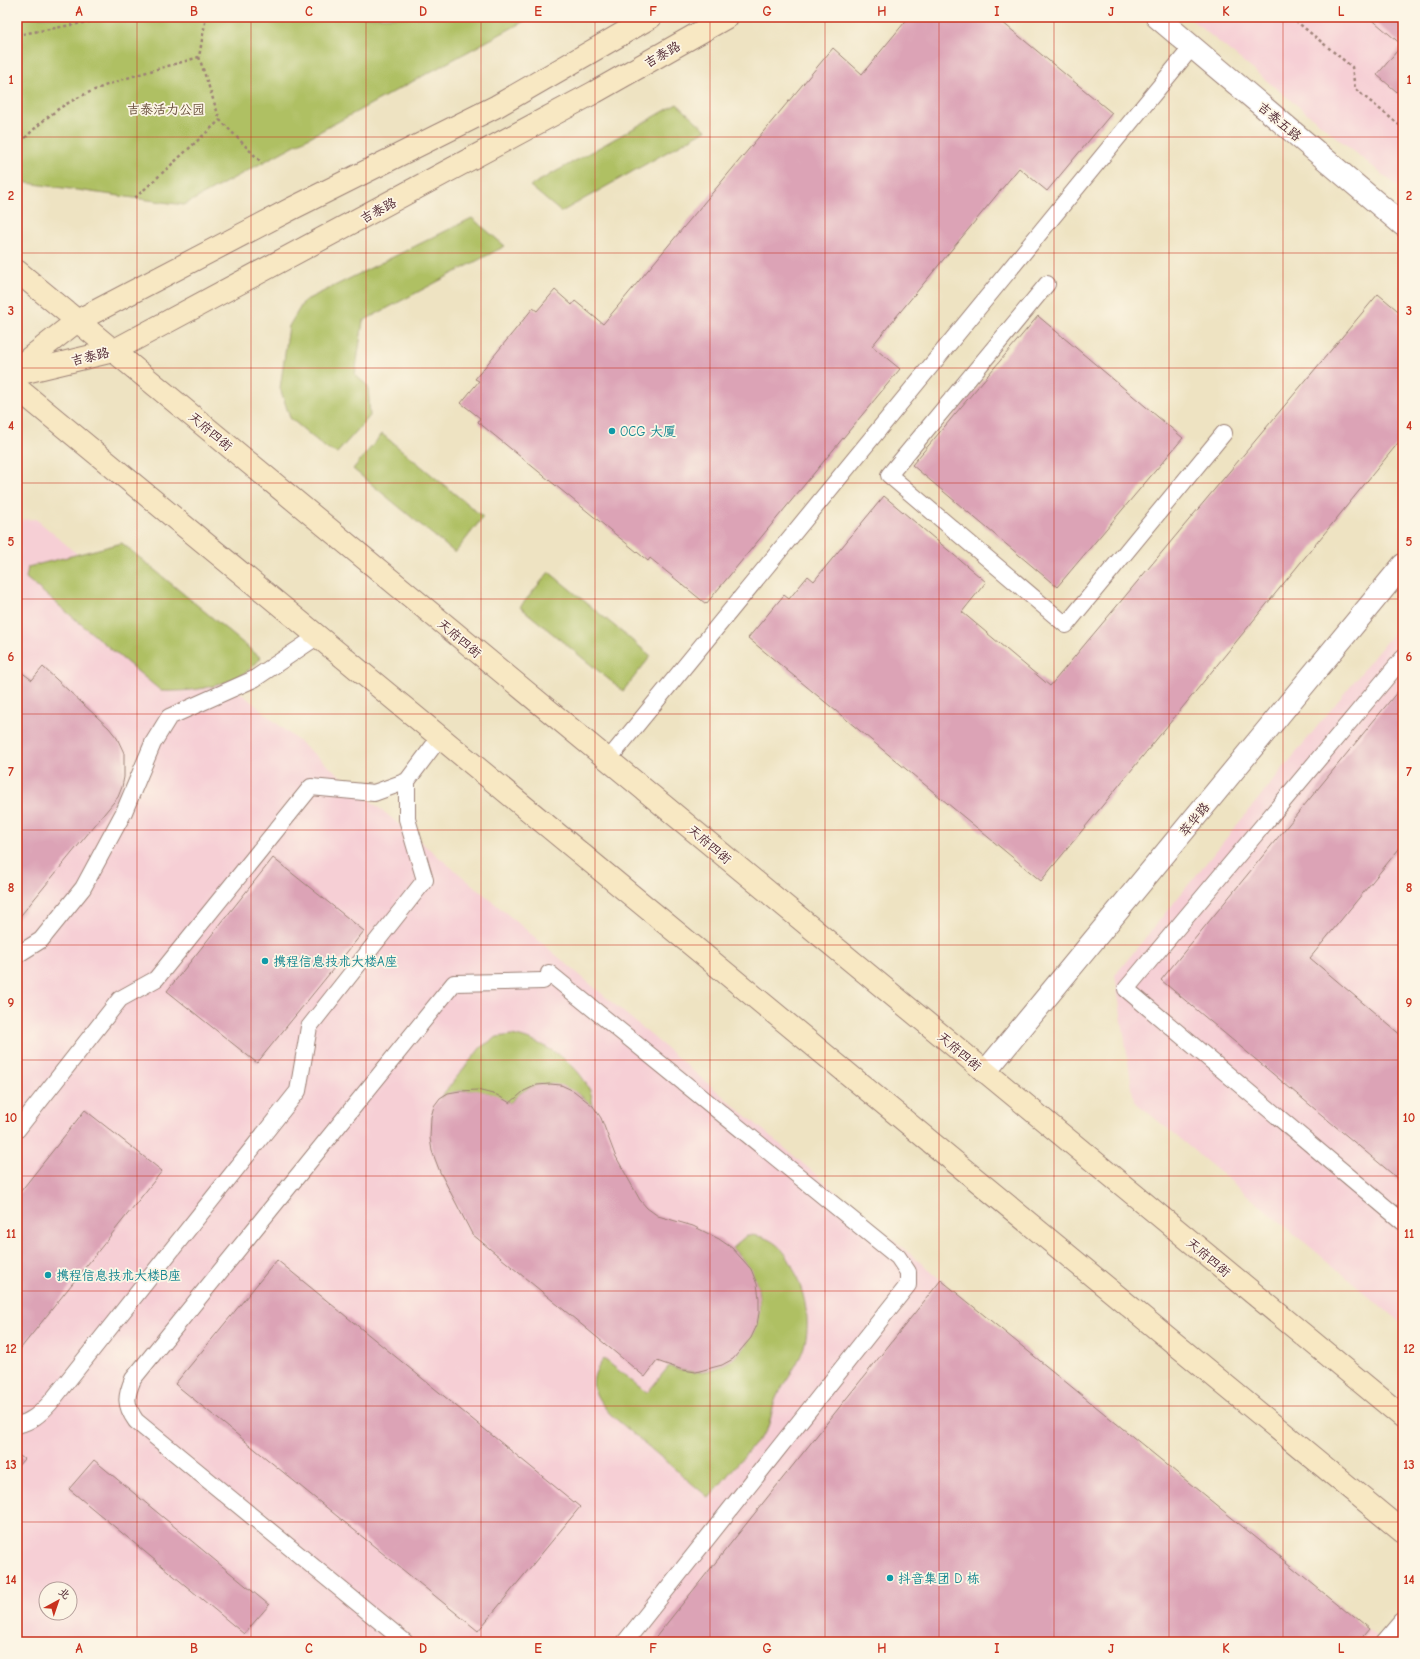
<svg xmlns="http://www.w3.org/2000/svg" width="1420" height="1659" viewBox="0 0 1420 1659" font-family="'Comic Neue','LXGW WenKai TC',sans-serif">
  <style>
    .built { fill: #f6cfd5; fill-rule: evenodd }
    .green { fill: #afc064; stroke: #7c7048 }
    .building { fill: #dca3b6 }
    .lines { fill: none; stroke-linecap: round; stroke-linejoin: round }
    .lane-casing { stroke: #9c8176; stroke-width: 18 }
    .street-casing { stroke: #9c8176; stroke-width: 24 }
    .secondary-casing { stroke: #9c8176; stroke-width: 24 }
    .path { stroke: #9c8176; stroke-width: 2.5; stroke-dasharray: 3 3; stroke-linecap: butt }
    .lane { stroke: #fff; stroke-width: 16 }
    .street { stroke: #fff; stroke-width: 22 }
    .secondary { stroke: #f8e8c3; stroke-width: 22 }
    .grid { fill: none; stroke: #c8321e; stroke-width: 1; stroke-opacity: 0.55 }
    .culture-dot { fill: #0f9aa8; stroke: #fcf5e5; stroke-width: 1.5 }
    .labels { text-anchor: middle; stroke-width: 3.5; stroke-linejoin: round; paint-order: stroke }
    .street-label { font-size: 13px; fill: #4a1f2b; stroke: #fcf5e5 }
    .park-label { font-size: 13px; fill: #684f3c; stroke: #fcf5e5 }
    .culture-label { font-size: 13px; fill: #0d838f; stroke: #fcf5e5; text-anchor: start }
    .neatline { fill: none; stroke: #c8321e; stroke-width: 1.5 }
    .grid-label { font-size: 13px; text-anchor: middle; font-weight: bold; fill: #c8321e }
  </style>
  <rect width="100%" height="100%" fill="#fcf5e5"/>
  <filter id="ink" filterUnits="userSpaceOnUse"><feTurbulence type="fractalNoise" baseFrequency=".025" numOctaves="2"/><feDisplacementMap in="SourceGraphic" scale="8" xChannelSelector="R" yChannelSelector="G"/><feConvolveMatrix kernelMatrix="1 2 1 2 8 2 1 2 1" color-interpolation-filters="sRGB"/></filter>
  <filter id="wash" filterUnits="userSpaceOnUse"><feTurbulence type="fractalNoise" baseFrequency=".012" numOctaves="4" result="noise"/><feDisplacementMap in="SourceGraphic" scale="16" xChannelSelector="R" yChannelSelector="G"/><feGaussianBlur stdDeviation="0.9" result="paint"/><feColorMatrix in="noise" values="0 0 0 0 0 0 0 0 0 0 0 0 0 0 0 0 0 1.4 0 .05"/><feComposite in="paint" operator="in"/></filter>
  <g filter="url(#wash)">
    <rect width="100%" height="100%" fill="#eee3c2"/>
    <g class="built">
      <path d="M 1188,17 L 1403,17 L 1403,191 Z"/>
      <path d="M 36,519 L 274,721 L 486,896 L 941,1280 L 652,1642 L 17,1642 L 17,520 ZM 46,1589 L 70,1589 L 70,1613 L 46,1613 Z"/>
      <path d="M 1403,621 L 1403,1324 L 1134,1101 L 1115,975 Z"/>
      <path d="M 1369,1630 L 1383,1642 L 1359,1642 Z"/>
    </g>
    <g class="green">
      <path d="M 17,17 L 532,17 L 184,205 L 27,183 L 17,177 Z"/>
      <path d="M 677,104 L 706,130 L 561,212 L 530,186 Z"/>
      <path d="M 472,218 L 505,246 L 363,321 L 355,375 L 368,386 L 370,416 L 337,453 L 327,449 L 290,418 L 280,388 L 289,326 L 304,301 Z"/>
      <path d="M 382,434 L 483,517 L 455,553 L 353,469 Z"/>
      <path d="M 122,543 L 261,658 C 256,663 251,669 245,673 C 221,688 189,692 161,691 L 26,578 L 28,567 Z"/>
      <path d="M 549,572 L 651,656 L 623,691 L 520,607 Z"/>
      <path d="M 512,1035 C 542,1041 577,1061 590,1091 C 592,1095 592,1101 593,1106 C 568,1082 536,1073 510,1103 C 488,1090 463,1085 440,1098 L 481,1047 L 497,1037 Z"/>
      <path d="M 747,1235 C 771,1235 785,1248 794,1270 C 806,1297 813,1327 801,1355 C 795,1369 785,1381 778,1394 C 772,1405 772,1418 767,1429 C 764,1435 756,1442 752,1447 C 737,1464 723,1481 709,1498 L 610,1414 C 593,1394 586,1381 604,1359 L 647,1393 L 669,1366 C 678,1369 687,1372 696,1372 C 731,1371 759,1340 759,1306 C 759,1298 759,1289 756,1282 C 751,1268 742,1258 732,1248 Z"/>
    </g>
    <g id="blocks">
      <g class="building">
        <path d="M 909,17 L 996,17 L 1112,113 L 1047,191 L 1019,168 L 872,346 L 900,369 L 706,604 L 650,558 L 648,561 L 478,422 L 480,418 L 461,403 L 479,381 L 475,379 L 533,308 L 537,311 L 555,290 L 572,305 L 575,301 L 603,324 L 833,48 L 862,74 Z"/>
        <path d="M 1369,17 L 1403,17 L 1403,97 L 1377,75 L 1402,45 Z"/>
        <path d="M 1378,294 L 1403,315 L 1403,437 L 1041,881 L 748,638 L 784,595 L 789,599 L 808,576 L 814,581 L 884,496 L 986,582 L 962,612 L 1050,686 Z"/>
        <path d="M 1038,316 L 1183,438 L 1057,587 L 912,465 Z"/>
        <path d="M 43,667 L 109,728 L 117,738 L 124,753 L 124,777 L 122,787 L 118,797 L 17,920 L 17,669 L 32,680 Z"/>
        <path d="M 1403,685 L 1403,844 L 1310,958 L 1403,1037 L 1403,1183 L 1161,980 Z"/>
        <path d="M 273,858 L 364,931 L 257,1063 L 167,991 Z"/>
        <path d="M 550,1084 L 561,1085 L 574,1091 L 593,1106 L 601,1118 L 615,1155 L 640,1200 L 647,1208 L 658,1216 L 693,1226 L 719,1239 L 732,1248 L 751,1269 L 757,1284 L 759,1298 L 759,1313 L 757,1325 L 751,1338 L 733,1359 L 722,1365 L 696,1372 L 683,1370 L 657,1361 L 645,1377 L 472,1234 L 440,1172 L 432,1151 L 430,1138 L 431,1117 L 434,1106 L 440,1098 L 448,1093 L 460,1091 L 477,1090 L 497,1095 L 510,1103 L 524,1091 L 537,1085 Z"/>
        <path d="M 85,1110 L 162,1171 L 17,1353 L 17,1196 Z"/>
        <path d="M 277,1260 L 580,1507 L 478,1631 L 175,1384 Z"/>
        <path d="M 941,1280 L 1369,1630 L 1359,1642 L 652,1642 Z"/>
        <path d="M 17,1454 L 24,1459 L 17,1467 Z"/>
        <path d="M 94,1460 L 269,1605 L 244,1634 L 69,1489 Z"/>
      </g>
    </g>
  </g>
  <g filter="url(#ink)">
    <use href="#blocks" fill-opacity="0" stroke="#9c8176" stroke-width="1"/>
    <g class="lines">
      <g class="lane-casing">
        <g id="lane">
          <path d="M 1047,284 L 889,475 L 1066,625 L 1224,433"/>
          <path d="M 1403,658 L 1126,989 L 1403,1222"/>
          <path d="M 608,760 L 1192,47"/>
          <path d="M 17,955 L 41,940 L 83,888 L 124,812 L 153,743 L 169,717 L 254,679 L 318,636"/>
          <path d="M 549,973 L 898,1257 L 908,1272 L 908,1285 L 625,1642"/>
          <path d="M 17,1130 L 120,999 L 156,979 L 311,787 L 374,793 L 407,781 L 440,737"/>
          <path d="M 17,1425 C 31,1422 40,1414 50,1403 L 298,1091 L 309,1027 L 425,880 L 407,819 L 407,781"/>
          <path d="M 405,1642 L 136,1421 C 124,1404 126,1396 133,1379 L 454,983 L 543,981"/>
          <path d="M 1384,1642 L 1403,1620"/>
        </g>
      </g>
      <g class="street-casing">
        <g id="street">
          <path d="M 1157,17 L 1403,225"/>
          <path d="M 985,1072 L 1403,565"/>
        </g>
      </g>
      <g class="secondary-casing">
        <g id="secondary">
          <path d="M 17,271 L 1403,1417"/>
          <path d="M 17,368 L 77,321 L 291,209 L 497,106 L 651,17"/>
          <path d="M 17,374 L 113,351 L 595,92 L 727,17"/>
          <path d="M 17,388 L 1403,1532"/>
        </g>
      </g>
      <g class="path">
        <path d="M 1291,17 L 1352,67 L 1355,89 L 1403,128"/>
        <path d="M 17,35 L 115,17"/>
        <path d="M 199,57 L 220,120 L 262,163"/>
        <path d="M 17,147 C 30,132 46,117 63,106 C 104,81 153,71 199,57 L 206,17"/>
        <path d="M 135,198 L 220,120"/>
      </g>
      <use href="#lane" class="lane"/>
      <use href="#street" class="street"/>
      <use href="#secondary" class="secondary"/>
    </g>
  </g>
  <path class="grid" d="M 137,17 L 137,1642M 251,17 L 251,1642M 366,17 L 366,1642M 481,17 L 481,1642M 595,17 L 595,1642M 710,17 L 710,1642M 825,17 L 825,1642M 939,17 L 939,1642M 1054,17 L 1054,1642M 1169,17 L 1169,1642M 1283,17 L 1283,1642M 17,137 L 1403,137M 17,253 L 1403,253M 17,368 L 1403,368M 17,483 L 1403,483M 17,599 L 1403,599M 17,714 L 1403,714M 17,830 L 1403,830M 17,945 L 1403,945M 17,1060 L 1403,1060M 17,1176 L 1403,1176M 17,1291 L 1403,1291M 17,1406 L 1403,1406M 17,1522 L 1403,1522"/>
  <g class="culture-dot">
    <circle cx="612" cy="431" r="4"/>
    <circle cx="265" cy="961" r="4"/>
    <circle cx="48" cy="1275" r="4"/>
    <circle cx="890" cy="1578" r="4"/>
  </g>
  <g class="labels">
    <g class="street-label">
      <text transform="translate(662 54) rotate(-30)" y="5">吉泰路</text>
      <text transform="translate(1280 121) rotate(40)" y="5">吉泰五路</text>
      <text transform="translate(378 210) rotate(-28)" y="5">吉泰路</text>
      <text transform="translate(90 356) rotate(-14)" y="5">吉泰路</text>
      <text transform="translate(211 431) rotate(40)" y="5">天府四街</text>
      <text transform="translate(460 638) rotate(40)" y="5">天府四街</text>
      <text transform="translate(1194 819) rotate(-51)" y="5">萃华路</text>
      <text transform="translate(710 844) rotate(40)" y="5">天府四街</text>
      <text transform="translate(960 1051) rotate(40)" y="5">天府四街</text>
      <text transform="translate(1209 1257) rotate(40)" y="5">天府四街</text>
    </g>
    <g class="park-label">
      <text x="166" y="114">吉泰活力公园</text>
    </g>
    <g class="culture-label">
      <text x="620" y="436">OCG 大厦</text>
      <text x="273" y="966">携程信息技术大楼A座</text>
      <text x="56" y="1280">携程信息技术大楼B座</text>
      <text x="898" y="1583">抖音集团 D 栋</text>
    </g>
  </g>
  <rect width="1420" height="1659" fill="none" stroke="#fcf5e5" stroke-width="44"/>
  <g transform="translate(58 1601) rotate(40)"><circle r="19" fill="#fcf5e5" stroke="#b59f9b"/>
  <path d="M0-3L7 15L0 10L-7 15Z" fill="#c8321e"/>
  <text y="-6" font-size="11" font-weight="bold" text-anchor="middle" fill="#4a1f2b">北</text>
  </g>
  <rect x="22" y="22" width="1376" height="1615" class="neatline"/>
  <g class="grid-label">
    <text x="79" y="16">A</text>
    <text x="194" y="16">B</text>
    <text x="309" y="16">C</text>
    <text x="423" y="16">D</text>
    <text x="538" y="16">E</text>
    <text x="653" y="16">F</text>
    <text x="767" y="16">G</text>
    <text x="882" y="16">H</text>
    <text x="997" y="16">I</text>
    <text x="1111" y="16">J</text>
    <text x="1226" y="16">K</text>
    <text x="1341" y="16">L</text>
    <text x="11" y="84">1</text>
    <text x="1409" y="84">1</text>
    <text x="11" y="200">2</text>
    <text x="1409" y="200">2</text>
    <text x="11" y="315">3</text>
    <text x="1409" y="315">3</text>
    <text x="11" y="430">4</text>
    <text x="1409" y="430">4</text>
    <text x="11" y="546">5</text>
    <text x="1409" y="546">5</text>
    <text x="11" y="661">6</text>
    <text x="1409" y="661">6</text>
    <text x="11" y="776">7</text>
    <text x="1409" y="776">7</text>
    <text x="11" y="892">8</text>
    <text x="1409" y="892">8</text>
    <text x="11" y="1007">9</text>
    <text x="1409" y="1007">9</text>
    <text x="11" y="1122">10</text>
    <text x="1409" y="1122">10</text>
    <text x="11" y="1238">11</text>
    <text x="1409" y="1238">11</text>
    <text x="11" y="1353">12</text>
    <text x="1409" y="1353">12</text>
    <text x="11" y="1469">13</text>
    <text x="1409" y="1469">13</text>
    <text x="11" y="1584">14</text>
    <text x="1409" y="1584">14</text>
    <text x="79" y="1653">A</text>
    <text x="194" y="1653">B</text>
    <text x="309" y="1653">C</text>
    <text x="423" y="1653">D</text>
    <text x="538" y="1653">E</text>
    <text x="653" y="1653">F</text>
    <text x="767" y="1653">G</text>
    <text x="882" y="1653">H</text>
    <text x="997" y="1653">I</text>
    <text x="1111" y="1653">J</text>
    <text x="1226" y="1653">K</text>
    <text x="1341" y="1653">L</text>
  </g>
</svg>
